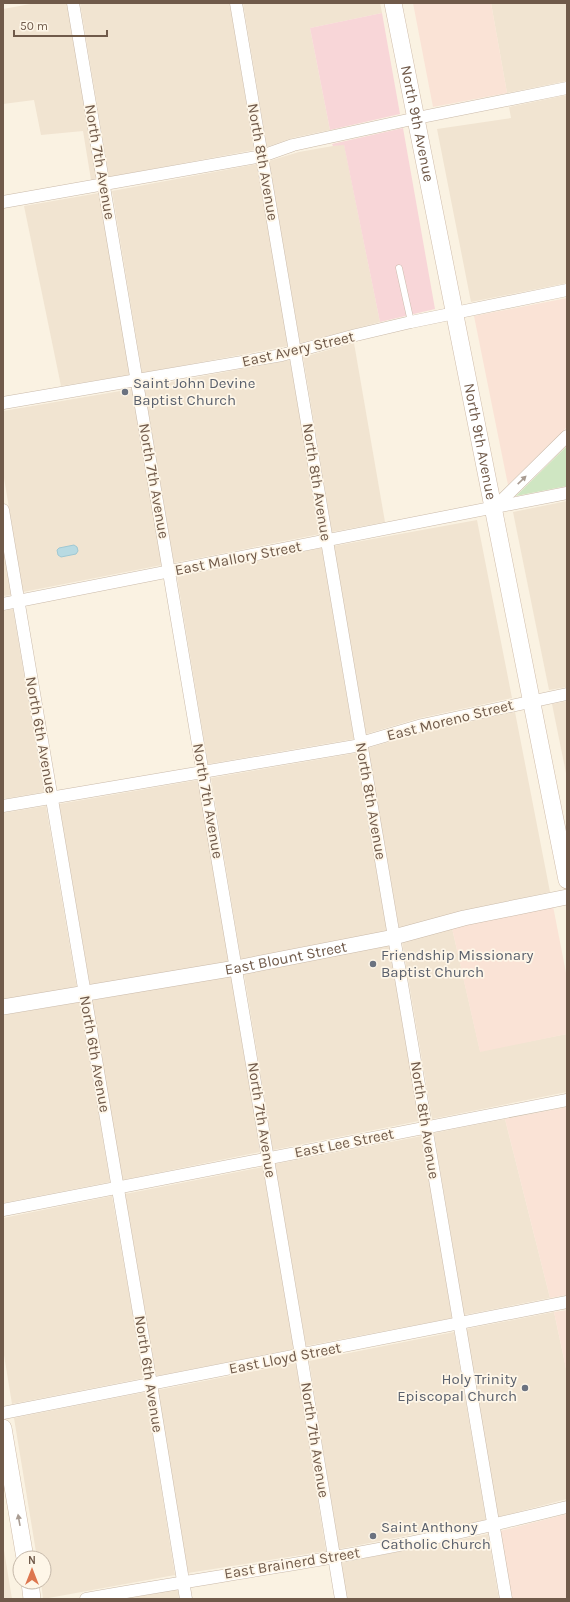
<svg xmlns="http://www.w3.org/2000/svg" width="570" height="1602" viewBox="0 0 570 1602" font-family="Karla,sans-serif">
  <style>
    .residential { fill: #f1e4d1 }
    .commercial { fill: #fae3d6 }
    .medical { fill: #f8d6d8 }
    .green { fill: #cfe6c2 }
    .water { fill: #b8dae2; stroke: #9fc8d3 }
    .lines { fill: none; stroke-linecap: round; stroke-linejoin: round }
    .service-casing { stroke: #cabaaa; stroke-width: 7 }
    .minor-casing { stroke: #cabaaa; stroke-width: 13 }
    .tertiary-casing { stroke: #cabaaa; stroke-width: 16 }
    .secondary-casing { stroke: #cfbcaa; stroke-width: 18 }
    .service { stroke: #fff; stroke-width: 6 }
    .minor { stroke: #fff; stroke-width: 12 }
    .tertiary { stroke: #fff; stroke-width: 15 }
    .secondary { stroke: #fff; stroke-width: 17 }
    .oneway { fill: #a99c92 }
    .worship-dot { fill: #6b7280; stroke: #fef6e8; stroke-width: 1.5 }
    .labels { text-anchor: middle; stroke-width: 3.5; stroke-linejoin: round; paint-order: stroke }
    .street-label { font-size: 15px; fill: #705a4a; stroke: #fef6e8 }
    .worship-label { font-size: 15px; fill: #5b616d; stroke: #fef6e8; text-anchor: start }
  </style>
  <rect width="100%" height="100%" fill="#faf2e2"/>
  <g class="residential">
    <path d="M 36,3 L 67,3 L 97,179 L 91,180 L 83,131 L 41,135 L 34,100 L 3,104 L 3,9 Z"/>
    <path d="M 80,3 L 230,3 L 254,150 L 109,177 Z"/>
    <path d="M 243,3 L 380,3 L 382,13 L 310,28 L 330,130 L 292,138 L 267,147 Z"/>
    <path d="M 491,3 L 567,3 L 567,81 L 507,93 Z"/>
    <path d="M 567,95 L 567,283 L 471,302 L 437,129 L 511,118 L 509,107 Z"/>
    <path d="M 344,144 L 380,322 L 300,343 L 269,161 L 299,152 Z"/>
    <path d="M 257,164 L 288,346 L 142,373 L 112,191 Z"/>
    <path d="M 99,193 L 130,375 L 61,386 L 24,206 Z"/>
    <path d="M 354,343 L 385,522 L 332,532 L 303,357 Z"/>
    <path d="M 290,360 L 320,534 L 174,563 L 144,387 Z"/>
    <path d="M 132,389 L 162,565 L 23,592 L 3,472 L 3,411 Z"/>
    <path d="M 567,501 L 567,687 L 549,690 L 513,512 Z"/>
    <path d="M 477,520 L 512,698 L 420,718 L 366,734 L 334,546 Z"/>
    <path d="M 3,547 L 11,595 L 3,596 Z"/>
    <path d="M 322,548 L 354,739 L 208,764 L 177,577 Z"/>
    <path d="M 13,609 L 44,792 L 3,799 L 3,611 Z"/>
    <path d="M 567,701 L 567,778 L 552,704 Z"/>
    <path d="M 515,712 L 550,892 L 463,911 L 399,928 L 368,748 L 423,732 Z"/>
    <path d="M 356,753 L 387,931 L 241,960 L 211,778 Z"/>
    <path d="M 198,780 L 229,962 L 90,986 L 59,804 Z"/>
    <path d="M 46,806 L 77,988 L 3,1000 L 3,813 Z"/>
    <path d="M 452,928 L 480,1051 L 567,1034 L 567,1092 L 432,1119 L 402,942 Z"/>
    <path d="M 389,945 L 419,1121 L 273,1150 L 244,974 Z"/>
    <path d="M 231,976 L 260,1152 L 122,1180 L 92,1000 Z"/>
    <path d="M 80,1002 L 110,1182 L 3,1203 L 3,1015 Z"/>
    <path d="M 505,1119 L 550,1298 L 464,1315 L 434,1133 Z"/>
    <path d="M 422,1136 L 452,1318 L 306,1346 L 275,1164 Z"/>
    <path d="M 263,1167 L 294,1349 L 156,1376 L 125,1194 Z"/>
    <path d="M 112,1196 L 144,1378 L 12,1404 L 3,1349 L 3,1218 Z"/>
    <path d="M 554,1312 L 567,1373 L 567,1499 L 498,1517 L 466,1329 Z"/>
    <path d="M 454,1332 L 486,1520 L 339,1549 L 309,1361 Z"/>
    <path d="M 296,1363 L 326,1551 L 188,1573 L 158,1390 Z"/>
    <path d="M 146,1392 L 175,1575 L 43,1599 L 41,1582 L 44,1582 L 44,1558 L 37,1558 L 14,1418 Z"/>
    <path d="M 488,1534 L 499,1599 L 347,1599 L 341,1563 Z"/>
    <path d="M 3,1544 L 12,1599 L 3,1599 Z"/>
    <path d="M 178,1589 L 179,1599 L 126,1599 Z"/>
  </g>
  <g class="commercial">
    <path d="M 413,3 L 491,3 L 507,93 L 433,107 Z"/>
    <path d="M 567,298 L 567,427 L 508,485 L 474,316 Z"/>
    <path d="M 553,906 L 567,978 L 567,1034 L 480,1052 L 452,928 Z"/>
    <path d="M 567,1107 L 567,1295 L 550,1298 L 505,1119 Z"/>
    <path d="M 567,1310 L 567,1373 L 554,1312 Z"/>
    <path d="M 567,1514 L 567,1599 L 512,1599 L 500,1531 Z"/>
  </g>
  <g class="medical">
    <path d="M 382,13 L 400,114 L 330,130 L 310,28 Z"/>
    <path d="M 403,128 L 435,309 L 380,322 L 344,145 L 333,146 L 332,144 Z"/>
  </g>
  <path class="green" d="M 567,446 L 567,486 L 516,496 Z"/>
  <path class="water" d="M 74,545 L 77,547 L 78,551 L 76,554 L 61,557 L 58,555 L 57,550 L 59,548 Z"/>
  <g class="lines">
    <g class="service-casing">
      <path id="service" d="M 399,268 L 411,322"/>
    </g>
    <g class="minor-casing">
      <g id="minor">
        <path d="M 73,3 L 301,1355 L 341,1599"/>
        <path d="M 236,3 L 506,1599"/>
        <path d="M 3,202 L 262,156 L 293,145 L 417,118 L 567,88"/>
        <path d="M 3,403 L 282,355 L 356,335 L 411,322 L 567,290"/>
        <path d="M 495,507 L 567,436"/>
        <path d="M 3,510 L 151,1384 L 186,1599"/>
        <path d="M 3,604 L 567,493"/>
        <path d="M 3,806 L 361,745 L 364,742 L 422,725 L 567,694"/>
        <path d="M 3,1210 L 567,1100"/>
        <path d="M 3,1413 L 567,1302"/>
        <path d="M 86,1599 C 169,1584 251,1572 334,1557 C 412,1544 490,1526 567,1507"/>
      </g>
    </g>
    <g class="tertiary-casing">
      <g id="tertiary">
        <path id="s1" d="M 3,1007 L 236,968 L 394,937 L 464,918 L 567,897"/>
      </g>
    </g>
    <g class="secondary-casing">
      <g id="secondary">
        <path id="s2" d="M 393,3 C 453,295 508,588 567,880"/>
        <path d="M 3,1428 L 25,1558"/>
        <path d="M 30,1582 L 32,1599"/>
      </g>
    </g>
    <use href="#service" class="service"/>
    <use href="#minor" class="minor"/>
    <use href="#tertiary" class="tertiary"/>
    <use href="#secondary" class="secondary"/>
  </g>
  <defs><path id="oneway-solid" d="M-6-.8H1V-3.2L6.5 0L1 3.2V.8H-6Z"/></defs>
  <g class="oneway">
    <use href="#oneway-solid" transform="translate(522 480) rotate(-44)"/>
    <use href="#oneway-solid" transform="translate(19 1520) rotate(-100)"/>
  </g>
  <g class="worship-dot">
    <circle cx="125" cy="392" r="4"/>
    <circle cx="373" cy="964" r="4"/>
    <circle cx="525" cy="1388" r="4"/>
    <circle cx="373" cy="1536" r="4"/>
  </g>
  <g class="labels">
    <g class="street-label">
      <text dy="5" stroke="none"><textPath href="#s2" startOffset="123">North 9th Avenue</textPath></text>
      <text transform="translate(100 162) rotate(80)" y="5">North 7th Avenue</text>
      <text transform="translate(263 162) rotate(80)" y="5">North 8th Avenue</text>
      <text transform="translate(298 349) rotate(-13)" y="5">East Avery Street</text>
      <text dy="5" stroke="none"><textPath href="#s2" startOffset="447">North 9th Avenue</textPath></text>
      <text transform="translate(154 481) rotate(80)" y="5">North 7th Avenue</text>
      <text transform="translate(317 482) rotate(81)" y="5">North 8th Avenue</text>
      <text transform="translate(238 558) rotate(-11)" y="5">East Mallory Street</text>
      <text transform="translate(450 720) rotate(-14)" y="5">East Moreno Street</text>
      <text transform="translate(41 735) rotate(80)" y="5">North 6th Avenue</text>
      <text transform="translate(208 801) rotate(80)" y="5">North 7th Avenue</text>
      <text transform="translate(371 801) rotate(80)" y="5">North 8th Avenue</text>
      <text dy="5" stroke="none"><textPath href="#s1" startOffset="287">East Blount Street</textPath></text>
      <text transform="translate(95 1054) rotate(80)" y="5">North 6th Avenue</text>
      <text transform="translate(262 1120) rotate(81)" y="5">North 7th Avenue</text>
      <text transform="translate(425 1120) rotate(81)" y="5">North 8th Avenue</text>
      <text transform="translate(344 1143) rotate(-11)" y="5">East Lee Street</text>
      <text transform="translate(285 1358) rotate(-11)" y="5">East Lloyd Street</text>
      <text transform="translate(149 1374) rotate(81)" y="5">North 6th Avenue</text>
      <text transform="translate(315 1440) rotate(81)" y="5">North 7th Avenue</text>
      <text transform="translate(292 1563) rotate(-9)" y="5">East Brainerd Street</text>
    </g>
    <g class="worship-label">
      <text x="133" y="388">Saint John Devine<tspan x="133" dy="17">Baptist Church</tspan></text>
      <text x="381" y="960">Friendship Missionary<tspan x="381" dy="17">Baptist Church</tspan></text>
      <text x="517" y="1384" text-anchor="end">Holy Trinity<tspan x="517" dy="17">Episcopal Church</tspan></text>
      <text x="381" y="1532">Saint Anthony<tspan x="381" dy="17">Catholic Church</tspan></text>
    </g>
  </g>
  <rect width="570" height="1602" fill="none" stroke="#705a4a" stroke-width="8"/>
  <g transform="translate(32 1570)"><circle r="19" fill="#fef6e8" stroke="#c5b8a9"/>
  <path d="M0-3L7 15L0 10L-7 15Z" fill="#dd764f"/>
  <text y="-6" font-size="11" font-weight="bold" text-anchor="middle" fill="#705a4a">N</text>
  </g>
  <path d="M14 30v6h93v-6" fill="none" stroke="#705a4a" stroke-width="2"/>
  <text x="20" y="30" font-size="12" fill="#705a4a" stroke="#fef6e8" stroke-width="3" paint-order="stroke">50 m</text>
</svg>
